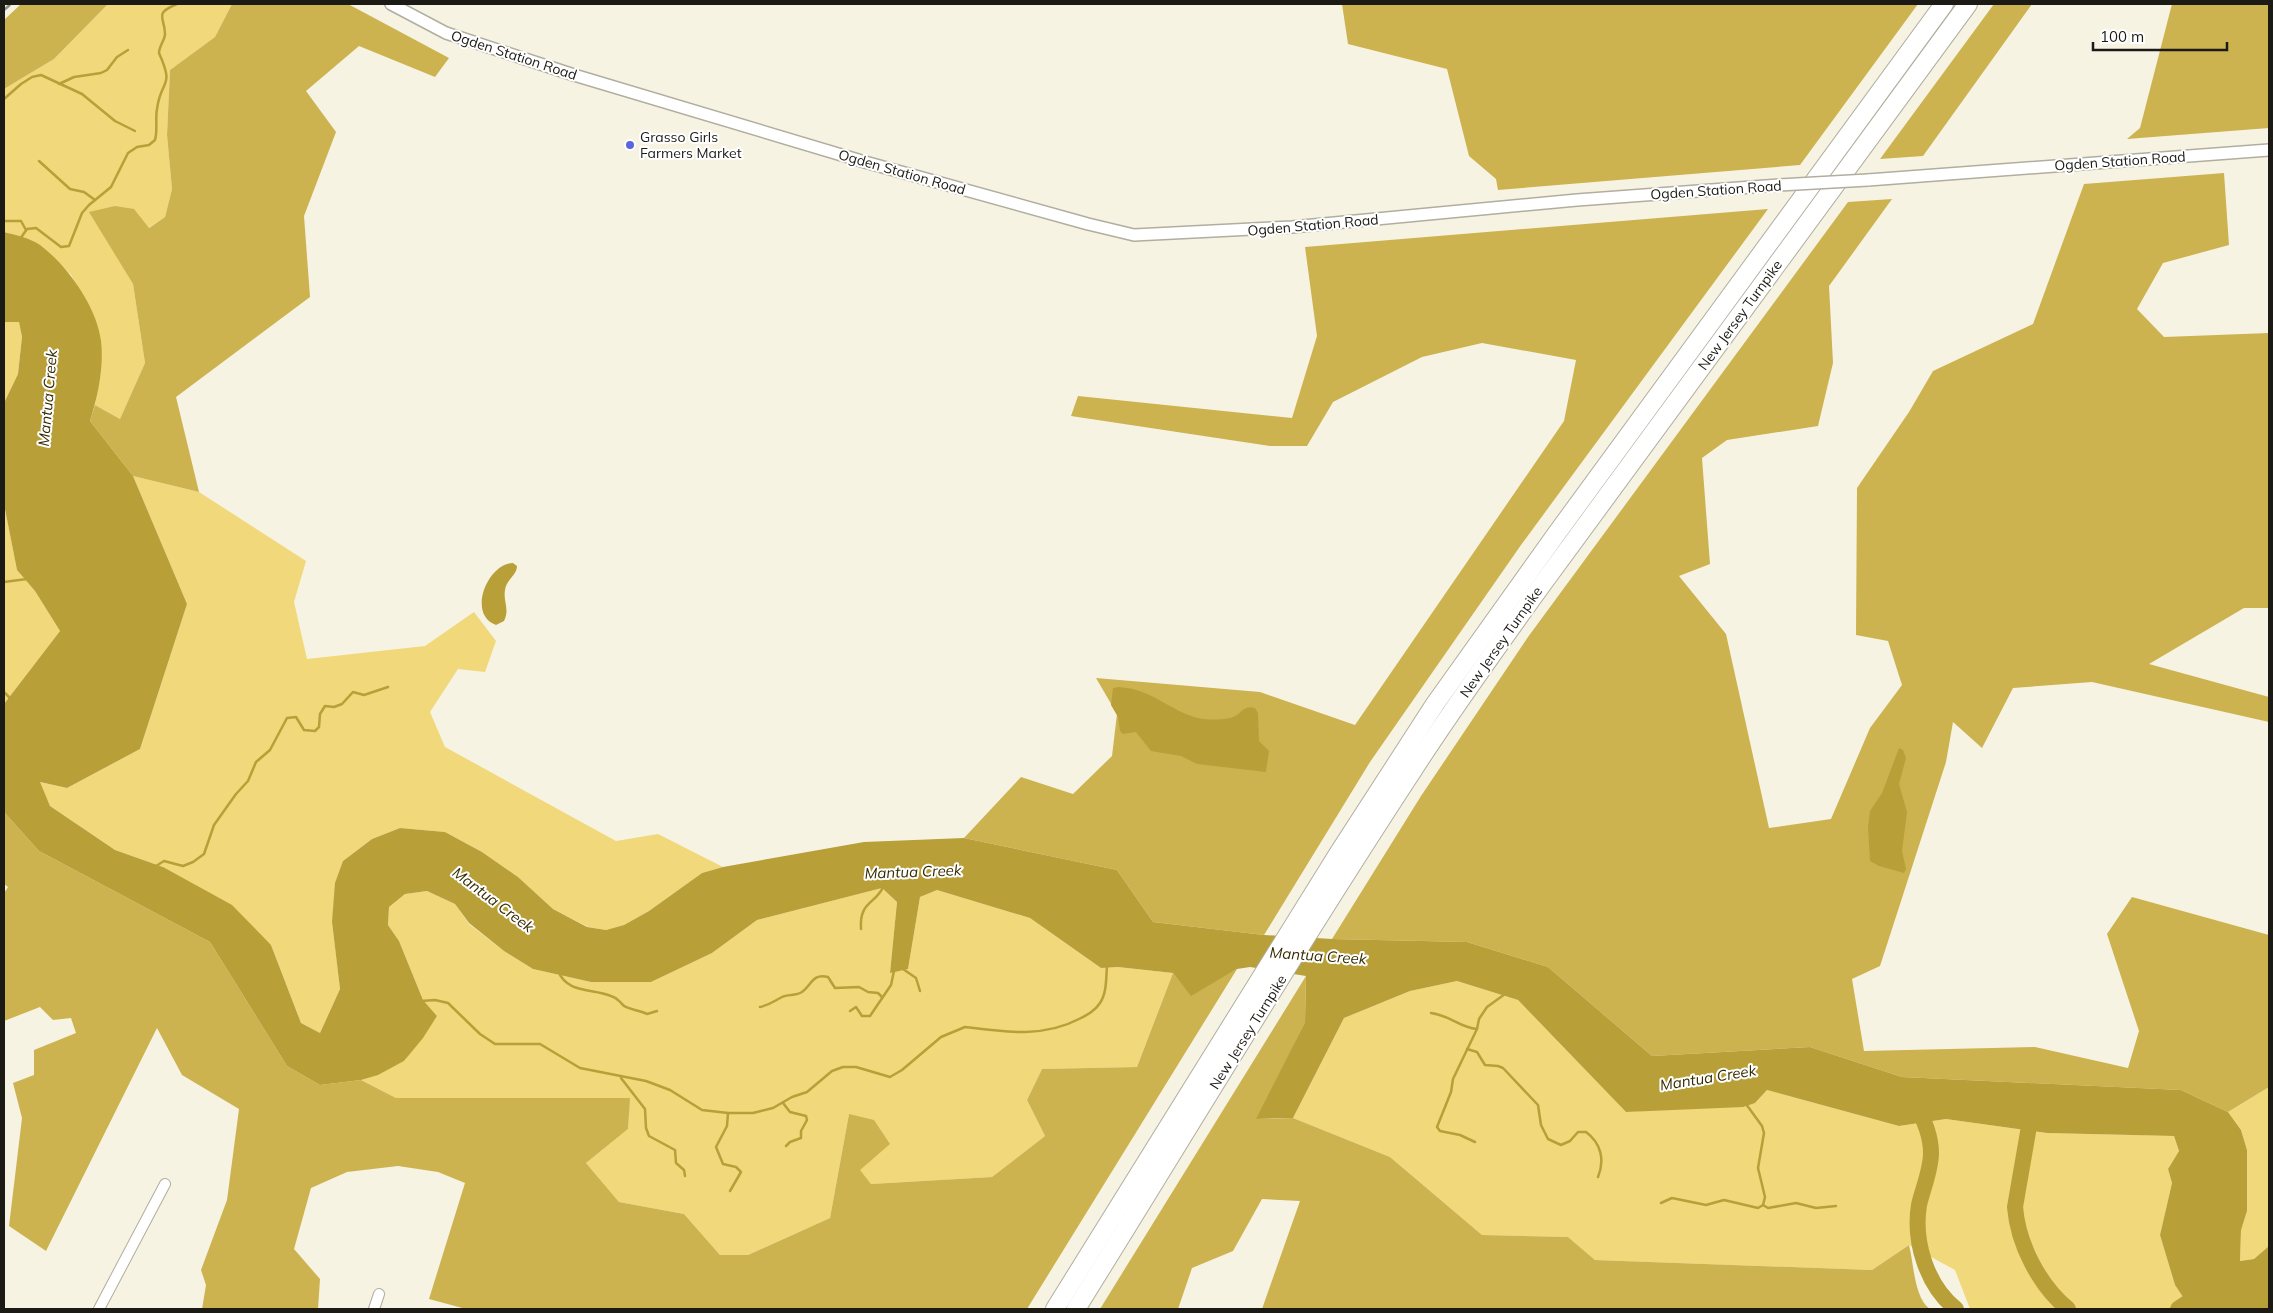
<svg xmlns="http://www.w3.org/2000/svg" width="2273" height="1313" viewBox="0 0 2273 1313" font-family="Mulish,sans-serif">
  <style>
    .green { fill: #f0d87b }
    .forest { fill: #ccb34f }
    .water { fill: #b89f38 }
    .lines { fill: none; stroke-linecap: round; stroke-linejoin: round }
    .stream { stroke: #b89f38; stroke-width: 2.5 }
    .river { stroke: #b89f38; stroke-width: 16 }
    .minor-casing { stroke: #b1ae9f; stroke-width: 12 }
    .tertiary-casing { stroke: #b1ae9f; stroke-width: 14 }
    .motorway-casing { stroke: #b1ae9f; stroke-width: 20 }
    .minor { stroke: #fff; stroke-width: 10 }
    .tertiary { stroke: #fff; stroke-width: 11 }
    .motorway { stroke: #fff; stroke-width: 18 }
    .rail { stroke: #908d82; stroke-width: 2.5; stroke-dasharray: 8 4; stroke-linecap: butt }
    .tertiary-bridge-casing { stroke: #b1ae9f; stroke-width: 14; stroke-linecap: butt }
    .tertiary-bridge { stroke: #fff; stroke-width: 11 }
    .poi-dot { fill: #5b65dd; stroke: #fff; stroke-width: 2 }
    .labels { text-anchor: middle; stroke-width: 4; stroke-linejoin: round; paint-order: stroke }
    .street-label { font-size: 14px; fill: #1b1a14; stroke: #fff }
    .poi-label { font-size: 14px; fill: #1b1a14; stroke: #fff; text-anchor: start }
    .water-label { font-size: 15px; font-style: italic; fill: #362c00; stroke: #fff }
  </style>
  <rect width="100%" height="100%" fill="#f7f3e3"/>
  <g class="green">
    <path d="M 108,4 L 232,4 L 215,37 L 170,70 L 167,135 L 172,189 L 165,217 L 148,228 L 90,212 L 133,284 L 145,363 L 120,419 L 95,405 L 101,371 L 79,289 L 71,275 L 39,245 L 4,232 L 4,89 L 54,59 Z"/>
    <path d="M 4,322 L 19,322 L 22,337 L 18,374 L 4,403 Z"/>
    <path d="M 133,476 L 199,492 L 306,561 L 294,602 L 307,659 L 425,646 L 474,612 L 496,641 L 485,672 L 458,669 L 430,712 L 445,747 L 616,841 L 658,834 L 723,867 L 702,873 L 649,911 L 624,925 L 606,930 L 588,927 L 553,909 L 518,877 L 482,852 L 445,832 L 400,828 L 372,839 L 343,861 L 332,922 L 340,989 L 320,1033 L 301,1023 L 271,945 L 163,867 L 115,850 L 50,806 L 39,782 L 67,788 L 140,749 L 187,604 Z"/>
    <path d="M 4,491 L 6,493 L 4,504 L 17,570 L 35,591 L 60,631 L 4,704 Z"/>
    <path d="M 882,888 L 897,902 L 890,972 L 908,969 L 920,897 L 937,890 L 1030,918 L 1101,968 L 1118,967 L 1173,973 L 1137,1067 L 1042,1069 L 1027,1100 L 1045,1136 L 992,1177 L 871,1184 L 860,1171 L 849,1114 L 830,1218 L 748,1255 L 720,1255 L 684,1214 L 619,1202 L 586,1163 L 628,1129 L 629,1098 L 396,1098 L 361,1080 L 381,1073 L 404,1061 L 437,1016 L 423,1000 L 399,941 L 388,925 L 389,907 L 405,894 L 427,891 L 455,904 L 469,924 L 504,951 L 533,969 L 591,982 L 651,982 L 712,953 L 757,920 Z"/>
    <path d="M 1457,981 L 1518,1000 L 1626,1112 L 1755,1103 L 1767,1090 L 1899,1126 L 1946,1119 L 2047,1133 L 2174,1136 L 2179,1151 L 2168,1169 L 2172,1183 L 2160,1235 L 2175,1285 L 2191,1309 L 1970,1309 L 1955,1270 L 1909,1245 L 1872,1270 L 1595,1260 L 1568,1237 L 1482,1235 L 1390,1157 L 1293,1118 L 1344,1018 L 1410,991 Z"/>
    <path d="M 2269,1087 L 2269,1246 L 2254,1259 L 2240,1261 L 2241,1229 L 2247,1211 L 2247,1150 L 2241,1130 L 2228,1112 Z"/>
  </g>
  <g class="forest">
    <path d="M 21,4 L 108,4 L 54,59 L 4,89 L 4,20 Z"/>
    <path d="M 232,4 L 348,4 L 449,58 L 435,77 L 359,46 L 306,91 L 336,132 L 304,216 L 310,297 L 176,397 L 199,492 L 133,476 L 90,421 L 95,405 L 120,419 L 145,363 L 133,284 L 89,212 L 115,206 L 134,209 L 149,228 L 165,217 L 172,189 L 167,135 L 170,70 L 215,37 Z"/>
    <path d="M 1342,4 L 1918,4 L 1800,165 L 1498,190 L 1496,179 L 1469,156 L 1447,69 L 1348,44 Z"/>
    <path d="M 1994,4 L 2032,4 L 1923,156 L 1880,159 Z"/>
    <path d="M 2172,4 L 2269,4 L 2269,128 L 2127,139 L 2140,128 Z"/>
    <path d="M 2224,173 L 2229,245 L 2163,263 L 2137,309 L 2164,337 L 2269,333 L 2269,608 L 2244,608 L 2149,664 L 2269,697 L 2269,722 L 2092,682 L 2013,688 L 1982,748 L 1953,722 L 1946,762 L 1880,966 L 1852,979 L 1864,1051 L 2035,1047 L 2128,1068 L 2139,1031 L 2107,934 L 2132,897 L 2269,935 L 2269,1087 L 2228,1112 L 2181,1090 L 1902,1077 L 1810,1047 L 1652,1056 L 1548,967 L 1467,942 L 1332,939 L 1421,796 L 1528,637 L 1848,202 L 1892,199 L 1829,286 L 1833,363 L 1818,426 L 1727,440 L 1702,458 L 1710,564 L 1679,576 L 1726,634 L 1769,828 L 1831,819 L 1870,728 L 1902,685 L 1888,641 L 1856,635 L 1857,488 L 1909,412 L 1933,371 L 2033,324 L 2084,184 Z"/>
    <path d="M 1768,209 L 1521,545 L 1370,762 L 1264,935 L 1153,922 L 1117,870 L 964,838 L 1021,777 L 1073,794 L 1112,756 L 1117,714 L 1096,678 L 1260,692 L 1355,725 L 1564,421 L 1576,360 L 1482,343 L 1422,357 L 1333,402 L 1307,446 L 1270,446 L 1071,416 L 1078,396 L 1292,418 L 1317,336 L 1305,247 Z"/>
    <path d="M 4,812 L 39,851 L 210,942 L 287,1066 L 320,1085 L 361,1080 L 396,1098 L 630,1098 L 628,1129 L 586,1163 L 619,1202 L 684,1214 L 720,1255 L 748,1255 L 830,1218 L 849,1114 L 874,1120 L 890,1144 L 860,1170 L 871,1184 L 992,1177 L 1045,1136 L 1027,1100 L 1042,1069 L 1137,1067 L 1173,973 L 1191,995 L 1237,969 L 1027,1309 L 466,1309 L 429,1299 L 465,1183 L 438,1172 L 398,1166 L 347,1172 L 311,1188 L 294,1249 L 320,1279 L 318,1309 L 202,1309 L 206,1285 L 201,1270 L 227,1200 L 239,1109 L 182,1075 L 157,1028 L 46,1251 L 9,1226 L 22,1118 L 13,1083 L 34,1075 L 34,1050 L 76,1033 L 71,1018 L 53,1020 L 40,1007 L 4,1021 L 4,893 L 8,887 L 4,884 Z"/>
    <path d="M 1306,976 L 1305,1022 L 1257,1119 L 1293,1118 L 1390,1157 L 1482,1235 L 1568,1237 L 1595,1260 L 1872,1270 L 1909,1245 C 1914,1264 1914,1298 1930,1309 L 1262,1309 L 1300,1201 L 1262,1199 L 1233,1251 L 1192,1268 L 1178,1309 L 1100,1309 Z"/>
  </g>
  <g class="water">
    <path d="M 4,232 C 15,235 30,238 40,245 C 67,265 97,307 101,341 C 104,367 98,396 90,421 L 133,476 L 187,604 L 140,749 L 67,788 L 40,782 L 50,806 L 115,850 L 163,867 L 232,905 L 271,945 L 301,1023 L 320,1033 L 340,989 L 332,922 L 335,883 L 343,861 L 372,839 L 400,828 L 445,832 L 482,852 L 518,877 L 553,909 L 587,927 L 606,930 L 624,925 L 649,911 L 702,873 L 723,867 L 864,842 L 964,838 L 1117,870 L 1153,922 L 1264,935 L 1332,939 L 1467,942 L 1548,967 L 1652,1056 L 1810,1047 L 1902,1077 L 2181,1090 L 2228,1112 L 2241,1130 L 2247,1150 L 2247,1211 L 2241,1230 L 2240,1261 L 2254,1259 L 2269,1246 L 2269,1309 L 2191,1309 L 2175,1285 L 2160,1235 L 2172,1183 L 2168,1169 L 2179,1151 L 2174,1136 L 2047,1133 L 1946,1119 L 1899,1126 L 1767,1090 L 1755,1103 L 1743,1107 L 1626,1112 L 1518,1000 L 1457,981 L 1410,991 L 1344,1018 L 1293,1118 L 1256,1119 L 1305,1022 L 1306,976 L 1250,967 L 1237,969 L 1191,996 L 1173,973 L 1118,967 L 1101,968 L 1030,918 L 937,890 L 920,897 L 908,969 L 890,973 L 897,902 L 882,888 L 757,920 L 712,953 L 651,982 L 591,982 L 533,969 L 504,951 L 469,923 L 455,904 L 427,891 L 405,894 L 389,907 L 388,925 L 399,941 L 423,1000 L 437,1016 L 423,1038 L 404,1061 L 378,1075 L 361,1080 L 320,1085 L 287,1066 L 210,942 L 39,851 L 4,812 L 4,704 L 60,631 L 35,591 L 17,570 L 4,504 L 4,403 L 18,374 L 22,337 L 19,322 L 4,322 Z"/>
    <path d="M 513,563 L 517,566 C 517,575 506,580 505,590 C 503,602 510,609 504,621 L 496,625 C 467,615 487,564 513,563 Z"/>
    <path d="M 1119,687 C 1155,689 1175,716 1204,719 C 1212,720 1228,720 1235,716 C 1243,712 1244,705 1255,708 L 1258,713 L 1259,741 L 1269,751 L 1266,772 L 1197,764 L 1181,756 L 1151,751 L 1136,732 L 1123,734 L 1120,731 L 1118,717 L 1111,705 L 1113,688 Z"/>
    <path d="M 1899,748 L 1903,750 L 1906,758 L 1899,784 L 1907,812 L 1902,851 L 1906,869 L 1904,873 L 1879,866 L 1870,861 L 1868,827 L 1870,811 L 1882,793 Z"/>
  </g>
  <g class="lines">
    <g class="stream">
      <path d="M 59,84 L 74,77 L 101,73 L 107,70 L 117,57 L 128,50"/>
      <path d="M 4,99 L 21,84 L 32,77 L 41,75 L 82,94 L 115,121 L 135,131"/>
      <path d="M 39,161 L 70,189 L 84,192 L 95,200"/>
      <path d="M 4,221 L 21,221 L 26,230"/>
      <path d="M 20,239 L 27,229 L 36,228 L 61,247 L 69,246 L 82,213 L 89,205 L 111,187 L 128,153 L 137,147 L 149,145 L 155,140 C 158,129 155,119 157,109 C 161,78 175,89 159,53 C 159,46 165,40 165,34 C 165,17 153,14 177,4"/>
      <path d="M 4,582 L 27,579"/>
      <path d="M 4,692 L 10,698"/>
      <path d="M 156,866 L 164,861 L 183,866 L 193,862 L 204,854 L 214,825 L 236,794 L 248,781 L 256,762 L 270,750 L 287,718 L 296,717 L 304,730 L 315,731 L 319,727 L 320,714 L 325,706 L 334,707 L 342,704 L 353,692 L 364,695 L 388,687"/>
      <path d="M 861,929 C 859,901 876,904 883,887"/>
      <path d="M 903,969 L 916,978 L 920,991"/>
      <path d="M 558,971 C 568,994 591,988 611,996 C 618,998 618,1000 623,1005 C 626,1009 642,1011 647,1014 L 657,1011"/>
      <path d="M 421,1001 L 435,1000 L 448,1003 L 480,1034 L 495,1044 L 540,1044 L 580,1068 L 646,1081 L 670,1090 L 702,1110 L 728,1113 L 753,1113 L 773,1108 L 792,1097 L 807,1092 L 832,1071 L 843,1067 L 856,1067 L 890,1077 L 902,1070 L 941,1037 L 965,1027 C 1004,1032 1043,1038 1079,1019 C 1087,1015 1095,1011 1100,1003 C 1107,993 1106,977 1107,966"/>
      <path d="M 760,1007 C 770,1005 774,1001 782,997 C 788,994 796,996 802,992 C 812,985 812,973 828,977 L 835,988 L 859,987 L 868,992 L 878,993 L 882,997"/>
      <path d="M 850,1011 L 856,1007 L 862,1016 L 870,1016 L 891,985 L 894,971"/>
      <path d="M 1431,1013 C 1452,1016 1458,1027 1477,1029"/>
      <path d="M 1467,1049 L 1477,1052 L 1485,1065 L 1498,1066 L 1503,1068 L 1538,1105 L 1541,1125 L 1548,1139 L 1561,1145 L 1570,1141 L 1578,1132 L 1586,1132 C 1601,1143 1605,1160 1598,1177"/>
      <path d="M 621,1078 L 645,1109 L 646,1128 L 649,1136 L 675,1150 L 676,1163 L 684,1170 L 685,1176"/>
      <path d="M 783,1103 L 790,1112 L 806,1116 L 807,1120 L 801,1131 L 801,1138 L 790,1142 L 786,1146"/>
      <path d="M 1746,1104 L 1762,1126 L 1764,1133 L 1758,1168 L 1765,1197 L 1763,1205"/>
      <path d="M 728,1113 L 727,1126 L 716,1147 L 723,1164 L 736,1167 L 741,1172 L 730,1191"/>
      <path d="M 1475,1142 L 1460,1135 L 1440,1131 L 1437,1127 L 1451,1092 L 1453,1079 L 1477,1029 L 1479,1019 L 1487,1007 L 1505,994"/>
      <path d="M 1661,1203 L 1672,1198 L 1706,1205 L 1724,1200 L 1758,1208 L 1763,1205 L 1768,1208 L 1796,1203 L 1816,1208 L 1836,1206"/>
    </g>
    <g class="river">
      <path d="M 1914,1102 C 1923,1117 1931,1135 1931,1153 C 1931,1170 1923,1188 1919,1205 C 1913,1242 1927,1286 1956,1309"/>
      <path d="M 2032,1109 L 2015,1207 C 2018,1244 2039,1285 2068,1309"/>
      <path d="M 2178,1309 L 2187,1303 L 2208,1296"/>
    </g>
    <g class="minor-casing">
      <g id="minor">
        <path d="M 99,1309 L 165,1184"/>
        <path d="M 374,1309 L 379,1294"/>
      </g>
    </g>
    <g class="tertiary-casing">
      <g id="tertiary">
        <path d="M 391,4 L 446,33 L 574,75 L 865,162 L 1088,224 L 1134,235 L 1292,227 L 1577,200 L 1779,185"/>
        <path d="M 1868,180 L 2269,150"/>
      </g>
    </g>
    <g class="motorway-casing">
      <g id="motorway">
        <path d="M 1055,1309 L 1338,854 L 1435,704 L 1557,533 L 1944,4"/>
        <path d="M 1076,1309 C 1188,1129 1297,947 1413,770 C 1453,708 1497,647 1541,586 L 1968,4"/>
      </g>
    </g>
    <use href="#minor" class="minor"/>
    <use href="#tertiary" class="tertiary"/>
    <use href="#motorway" class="motorway"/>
    <path class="rail" d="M 4,10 L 11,4"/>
    <g class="tertiary-bridge-casing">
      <path id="tertiary-bridge" d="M 1779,185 L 1868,180"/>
    </g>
    <use href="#tertiary-bridge" class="tertiary-bridge"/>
  </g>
  <circle class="poi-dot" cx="630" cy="145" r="5"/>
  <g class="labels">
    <g class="street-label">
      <text transform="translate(514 55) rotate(18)" y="5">Ogden Station Road</text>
      <text transform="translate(2120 161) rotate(-4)" y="5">Ogden Station Road</text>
      <text transform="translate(902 172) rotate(16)" y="5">Ogden Station Road</text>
      <text transform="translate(1716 190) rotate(-4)" y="5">Ogden Station Road</text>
      <text transform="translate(1313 225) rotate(-5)" y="5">Ogden Station Road</text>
      <text transform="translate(1740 315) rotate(-54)" y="5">New Jersey Turnpike</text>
      <text transform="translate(1501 642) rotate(-55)" y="5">New Jersey Turnpike</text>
      <text transform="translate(1248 1032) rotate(-58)" y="5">New Jersey Turnpike</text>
    </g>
    <g class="poi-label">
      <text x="640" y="142">Grasso Girls<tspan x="640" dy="16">Farmers Market</tspan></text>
    </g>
    <g class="water-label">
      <text transform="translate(48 398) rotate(-85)" y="5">Mantua Creek</text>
      <text transform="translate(913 872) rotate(-2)" y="5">Mantua Creek</text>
      <text transform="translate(493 900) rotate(37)" y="5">Mantua Creek</text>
      <text transform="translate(1318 956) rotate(4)" y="5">Mantua Creek</text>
      <text transform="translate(1708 1078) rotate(-9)" y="5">Mantua Creek</text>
    </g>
  </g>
  <rect width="2273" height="1313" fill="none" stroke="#1b1a14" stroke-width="10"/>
  <path d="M2093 42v8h134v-8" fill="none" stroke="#1b1a14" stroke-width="2.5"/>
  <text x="2100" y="42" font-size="15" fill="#1b1a14" stroke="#ffffff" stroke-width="4" paint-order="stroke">100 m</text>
</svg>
